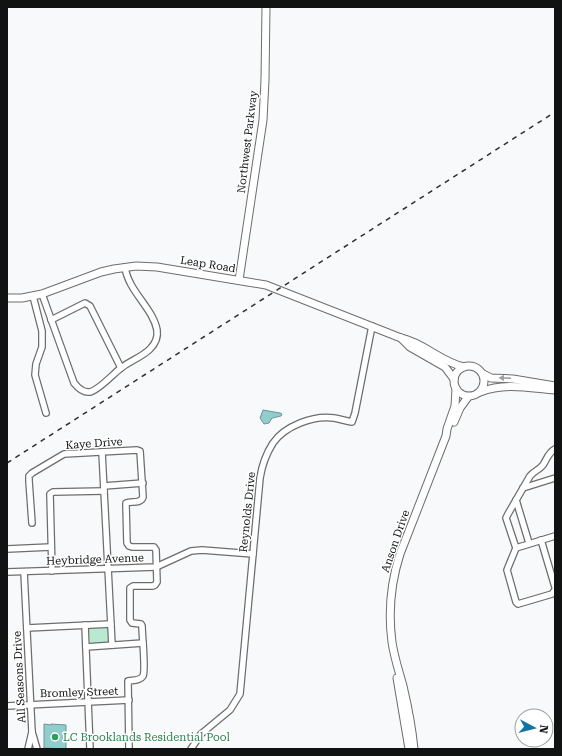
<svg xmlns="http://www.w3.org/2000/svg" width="562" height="756" viewBox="0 0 562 756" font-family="'Roboto Serif',serif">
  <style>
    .green { fill: #b9ead1 }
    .water { fill: #92cdce; stroke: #6b9596 }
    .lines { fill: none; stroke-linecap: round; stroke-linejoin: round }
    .minor-casing { stroke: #6d6d6e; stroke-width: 8 }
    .tertiary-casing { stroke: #6d6d6e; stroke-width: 9 }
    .minor { stroke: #fff; stroke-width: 5.5 }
    .tertiary { stroke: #fff; stroke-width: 7 }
    .rail { stroke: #2f3030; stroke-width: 1.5; stroke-dasharray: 5 5; stroke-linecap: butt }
    .oneway { fill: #a0a0a0 }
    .leisure-dot { fill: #2e9e5b; stroke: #fff; stroke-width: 1.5 }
    .labels { text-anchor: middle; stroke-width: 3; stroke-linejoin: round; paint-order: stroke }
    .street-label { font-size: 11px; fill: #111212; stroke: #fff }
    .leisure-label { font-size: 11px; fill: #27864d; stroke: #fff; text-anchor: start }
  </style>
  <rect width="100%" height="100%" fill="#f8f9fa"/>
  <path class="green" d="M 106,626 L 109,629 C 109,634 111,639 107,643 L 92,644 L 90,642 L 89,630 L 90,628 Z"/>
  <g class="water">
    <path d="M 263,410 L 280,413 L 282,414 L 281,416 L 272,418 L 269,423 L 264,424 L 260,418 Z"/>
    <path d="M 44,724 L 51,725 L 51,724 L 66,725 L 66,749 L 44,748 Z"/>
  </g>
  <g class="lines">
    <g class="minor-casing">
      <g id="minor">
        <path d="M 42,294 L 74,383 C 78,388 83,393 90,392 C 99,390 113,374 121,368 C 130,361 142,357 150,349 C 155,344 158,337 157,330 C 153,308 128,291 125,267"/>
        <path d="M 33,296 L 42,331 L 42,347 L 36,364 L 35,375 L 46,413"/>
        <path d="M 51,320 L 85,303 L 90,306 L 121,368"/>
        <path d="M 102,452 L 112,645"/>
        <path d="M 104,486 L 143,483"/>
        <path d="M 523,488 L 555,478"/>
        <path d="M 516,500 L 529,543"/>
        <path d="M 32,523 L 29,481 L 29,476 L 32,473 L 64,454 L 137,450 L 140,451 L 143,497 C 141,504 132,501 126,503 L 126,505 L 127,543 L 129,546 L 132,547 L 154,547 L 156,550 L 157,582 L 155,585 L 153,586 L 133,586 L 130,588 L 130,620 L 132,623 L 141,624 L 142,626 C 142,635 146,670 143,676 C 140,681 133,680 128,681 L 129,749"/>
        <path d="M 555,536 L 516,548 L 507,570 L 516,602 L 518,604 L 552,594 L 555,590"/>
        <path d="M 541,540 L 555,587"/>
        <path d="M 516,548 L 506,518 L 508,514 L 530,476 C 534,471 539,470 543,465 C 547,459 548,453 555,449"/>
        <path d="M 7,549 L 51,547"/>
        <path d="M 52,571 L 50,494 L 53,492 L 104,491"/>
        <path d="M 7,572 L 156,567 L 191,551 L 202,550 L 253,554"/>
        <path d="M 24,572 L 32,732 L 37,749"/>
        <path d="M 85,625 L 90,749"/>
        <path d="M 27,628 L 111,624"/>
        <path d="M 86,647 L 143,643"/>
        <path d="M 7,706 L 129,700"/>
        <path d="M 28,749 L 32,732"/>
        <path d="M 191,749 L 201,734 L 230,710 L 240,694 L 260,478 C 262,465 266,454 273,443 C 285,426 313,415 334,418 C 340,419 346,421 352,422 L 355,413 L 372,326"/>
      </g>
    </g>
    <g class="tertiary-casing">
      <g id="tertiary">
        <path d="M 239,280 L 263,120 L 265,80 L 266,7"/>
        <path d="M 7,298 L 22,298 L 42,294 L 101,272 L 114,269 L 136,266 L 157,267 L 266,285 L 401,338 C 424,343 441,362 464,367"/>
        <path d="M 401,338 L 410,347 L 445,367 L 454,379"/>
        <circle cx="469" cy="381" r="15"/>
        <path d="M 483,374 L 491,378 L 513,379 L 555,386"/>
        <path d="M 480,392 C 505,382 530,388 555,390"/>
        <path d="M 454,422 L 460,408 L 468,397"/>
        <path d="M 397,678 L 409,749"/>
        <path d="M 414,749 C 412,728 408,707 403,686 C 399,671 394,657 392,642 C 388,612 391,582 400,554 L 446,436 L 447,429 L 455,406 L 456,389"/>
      </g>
    </g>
    <use href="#minor" class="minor"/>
    <use href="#tertiary" class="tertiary"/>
    <path class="rail" d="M 7,463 L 555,112"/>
  </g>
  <defs><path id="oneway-solid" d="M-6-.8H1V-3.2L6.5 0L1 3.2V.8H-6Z"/></defs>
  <use class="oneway" href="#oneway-solid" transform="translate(505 378) rotate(-178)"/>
  <circle class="leisure-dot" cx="55" cy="737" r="4"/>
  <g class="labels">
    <g class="street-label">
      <text transform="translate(247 142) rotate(-83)" y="4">Northwest Parkway</text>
      <text transform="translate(208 264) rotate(9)" y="4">Leap Road</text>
      <text transform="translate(94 443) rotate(-4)" y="4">Kaye Drive</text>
      <text transform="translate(247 512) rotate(-84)" y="4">Reynolds Drive</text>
      <text transform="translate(395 541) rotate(-71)" y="4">Anson Drive</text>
      <text transform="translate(95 559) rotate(-2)" y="4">Heybridge Avenue</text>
      <text transform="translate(19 677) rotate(-93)" y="4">All Seasons Drive</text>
      <text transform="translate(79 692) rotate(-2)" y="4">Bromley Street</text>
    </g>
    <g class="leisure-label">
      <text x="63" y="741">LC Brooklands Residential Pool</text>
    </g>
  </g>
  <rect width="562" height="756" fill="none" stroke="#111212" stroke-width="16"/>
  <g transform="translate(534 728) rotate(97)"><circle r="19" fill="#ffffff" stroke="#a0a0a0"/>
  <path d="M0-3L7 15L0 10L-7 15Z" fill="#1374a1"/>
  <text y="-6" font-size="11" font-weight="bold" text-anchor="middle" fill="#111212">N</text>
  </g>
</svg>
